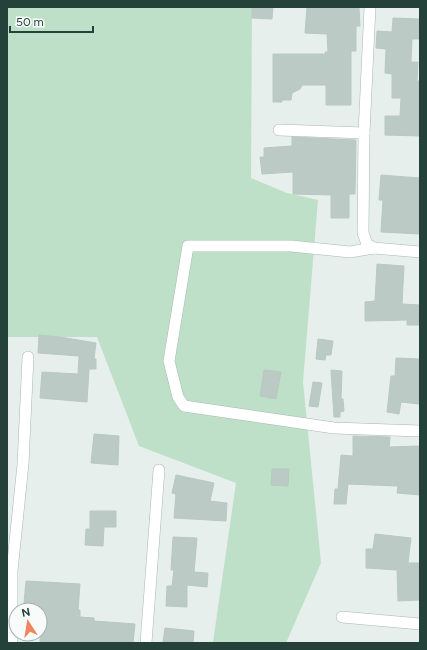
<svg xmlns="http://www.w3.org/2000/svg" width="427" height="650" viewBox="0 0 427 650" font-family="Figtree,sans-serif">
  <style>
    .green { fill: #bfe0c8 }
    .building { fill: #bbcac4; stroke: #b8c9c2 }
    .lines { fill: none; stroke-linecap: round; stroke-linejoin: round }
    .street-casing { stroke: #a8b8b2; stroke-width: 12 }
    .street { stroke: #fff; stroke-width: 11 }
  </style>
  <rect width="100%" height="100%" fill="#e6efeb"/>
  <path class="green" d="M 7,7 L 252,7 L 251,178 L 287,193 L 318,200 L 303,382 L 321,563 L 286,643 L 213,642 L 236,483 L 139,446 L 97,337 L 7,337 Z"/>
  <g class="building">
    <path d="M 252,7 L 273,7 L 272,19 L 252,18 Z"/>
    <path d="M 307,7 L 359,7 L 360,26 L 356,26 L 356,51 L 351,51 L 351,105 L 326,105 L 326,85 L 302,85 L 300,89 L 292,93 L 291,100 L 282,100 L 282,102 L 273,102 L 273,54 L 326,54 L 325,52 L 328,52 L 327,34 L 305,33 Z"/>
    <path d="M 393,18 L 420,19 L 420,39 L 412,39 L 411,62 L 418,62 L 417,81 L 420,81 L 420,136 L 385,135 L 385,116 L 400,116 L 401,98 L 392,98 L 392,74 L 385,73 L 386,49 L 376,48 L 377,31 L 392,32 Z"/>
    <path d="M 292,137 L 356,140 L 355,194 L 349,194 L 349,218 L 331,218 L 331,195 L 293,194 L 293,172 L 262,174 L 260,157 L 264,157 L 264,148 L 292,146 Z"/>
    <path d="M 381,175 L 420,178 L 420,234 L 381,232 L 383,200 L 379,200 Z"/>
    <path d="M 377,264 L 404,266 L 402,304 L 420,305 L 420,325 L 407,325 L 407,320 L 365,321 L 365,302 L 375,301 Z"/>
    <path d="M 39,335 L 60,337 L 96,343 L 94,359 L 96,359 L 96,369 L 89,369 L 87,402 L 40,398 L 42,372 L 78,374 L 79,356 L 38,353 Z"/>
    <path d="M 318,339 L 333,341 L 331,355 L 326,355 L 325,360 L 316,359 Z"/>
    <path d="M 396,358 L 420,359 L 419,404 L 401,402 L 399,414 L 387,412 L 391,376 L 395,376 Z"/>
    <path d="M 264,370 L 281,372 L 276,399 L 260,396 Z"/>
    <path d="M 331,370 L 342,371 L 341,399 L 343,399 L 344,411 L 340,412 L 340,417 L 334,417 Z"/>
    <path d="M 313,382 L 322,383 L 318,407 L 309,406 Z"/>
    <path d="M 94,434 L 119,436 L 118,465 L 91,463 Z"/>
    <path d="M 353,436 L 390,437 L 389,447 L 420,446 L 420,495 L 397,493 L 398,486 L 348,484 L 346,504 L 334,504 L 335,489 L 338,489 L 341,455 L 353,456 Z"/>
    <path d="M 272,469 L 289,469 L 288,486 L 271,485 Z"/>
    <path d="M 176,475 L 214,483 L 210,501 L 227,503 L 226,521 L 174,518 L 176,494 L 172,493 Z"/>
    <path d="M 90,511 L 116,511 L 116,527 L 104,527 L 103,546 L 85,545 L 86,529 L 90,529 Z"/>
    <path d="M 375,534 L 411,538 L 408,563 L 420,563 L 420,600 L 398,601 L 397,570 L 366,568 L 366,549 L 373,549 Z"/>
    <path d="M 173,537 L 197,538 L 194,572 L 208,573 L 207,587 L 187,585 L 187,607 L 166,606 L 167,586 L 172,586 L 174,570 L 171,570 Z"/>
    <path d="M 26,581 L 80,584 L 78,610 L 80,610 L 80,617 L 94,618 L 94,621 L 135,624 L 133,643 L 40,643 L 40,610 L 33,610 L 33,604 L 24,603 Z"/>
    <path d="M 165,628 L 194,631 L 193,643 L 163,642 Z"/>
  </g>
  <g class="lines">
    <g class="street-casing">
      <g id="street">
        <path d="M 370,7 L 364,133 L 363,233 L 367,244 L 374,248 L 420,252"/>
        <path d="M 279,130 L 364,133"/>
        <path d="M 374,248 L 350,252 L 291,246 L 188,246 L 169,361 L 178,397 L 184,406 L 334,428 L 420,431"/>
        <path d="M 342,617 L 420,624"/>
        <path d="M 12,643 L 12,571 L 23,464 L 28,357"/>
        <path d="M 146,643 L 159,470"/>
      </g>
    </g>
    <use href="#street" class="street"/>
  </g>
  <rect width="427" height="650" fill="none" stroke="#24423a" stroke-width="16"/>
  <g transform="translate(28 622) rotate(348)"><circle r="19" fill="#f7fbf9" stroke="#a3b1ad"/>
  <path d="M0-3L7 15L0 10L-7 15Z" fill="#f4845f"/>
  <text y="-6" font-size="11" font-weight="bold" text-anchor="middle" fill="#24423a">N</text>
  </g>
  <path d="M10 26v6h83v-6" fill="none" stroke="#24423a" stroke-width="2"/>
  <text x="16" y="26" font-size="12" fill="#24423a" stroke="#f7fbf9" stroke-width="3" paint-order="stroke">50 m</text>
</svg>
